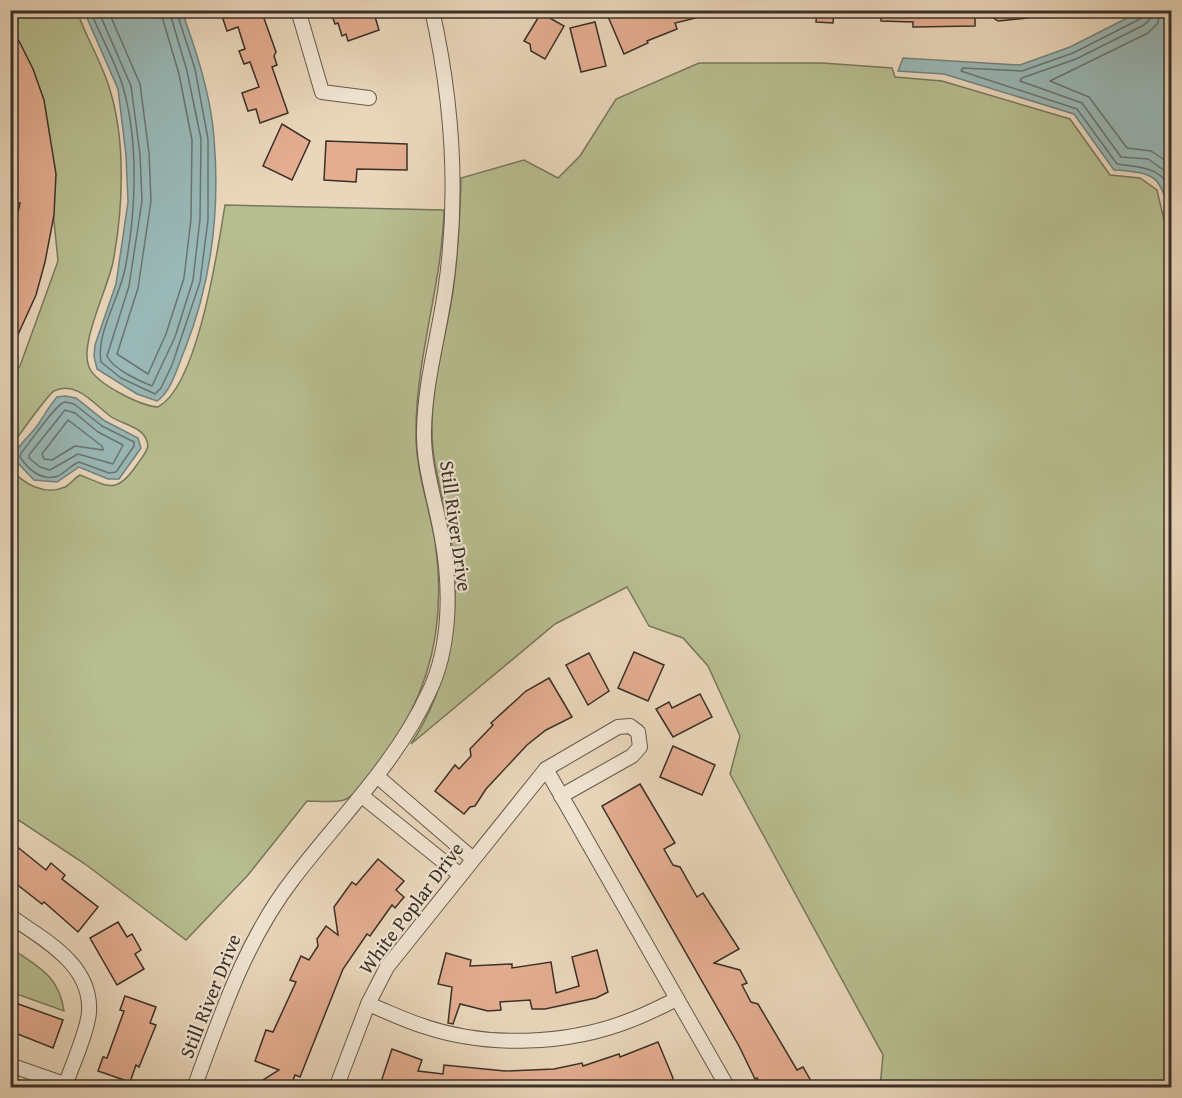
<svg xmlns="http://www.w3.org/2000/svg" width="1182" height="1098" viewBox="0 0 1182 1098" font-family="'Gentium Book Plus',serif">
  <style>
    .green { fill: #b7be90; stroke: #78775c; stroke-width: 1.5 }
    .water { fill: #99b8b7; stroke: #73827e; stroke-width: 1.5 }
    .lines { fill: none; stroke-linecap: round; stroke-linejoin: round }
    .shore { stroke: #6a7470; stroke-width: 1.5 }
    .building { fill: #e4ad90; stroke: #3a3028; stroke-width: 1.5 }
    .street-casing { stroke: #665a4d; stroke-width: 16 }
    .street { stroke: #f1e5d3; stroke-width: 14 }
    .labels { text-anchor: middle; stroke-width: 4.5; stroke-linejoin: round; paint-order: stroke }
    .street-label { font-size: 20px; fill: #3a3028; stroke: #f1e5d3 }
  </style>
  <rect width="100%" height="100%" fill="#ead7bb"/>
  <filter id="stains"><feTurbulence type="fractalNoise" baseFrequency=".00333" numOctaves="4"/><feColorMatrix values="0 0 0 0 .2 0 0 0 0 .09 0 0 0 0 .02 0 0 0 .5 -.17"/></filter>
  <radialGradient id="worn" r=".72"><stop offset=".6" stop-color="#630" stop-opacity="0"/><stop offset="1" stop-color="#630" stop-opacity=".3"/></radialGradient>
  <g class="green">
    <path d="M 23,11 L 77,11 C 86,38 102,62 110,90 C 126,142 123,210 113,262 C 108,288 79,344 89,367 C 96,384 141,406 158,407 C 198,386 218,248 225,205 L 444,210 C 442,285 416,357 416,431 C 415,469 429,505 435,542 C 446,617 433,687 388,749 C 379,762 359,795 344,800 C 333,803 318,801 307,801 L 248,875 L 186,940 L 85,864 L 11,815 L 10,467 C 22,484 45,496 65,487 C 71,484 74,478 80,475 C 108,486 116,495 136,466 C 140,460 146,454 148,446 C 146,426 124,426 110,416 C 95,405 76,380 54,391 C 48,394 18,437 11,446 L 11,378 L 20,366 L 58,261 L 47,151 L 16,49 L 18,16 Z"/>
    <path d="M 699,63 L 822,63 L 892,68 L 895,77 L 942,81 L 1070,119 L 1110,175 L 1140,178 L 1157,190 L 1164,220 L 1172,225 L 1171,1087 L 880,1087 L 883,1055 L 730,774 L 740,736 L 708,666 L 683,638 L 649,626 L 627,587 L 555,624 L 411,744 C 451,683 462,609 451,538 C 445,502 432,468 432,431 C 431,384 446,338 453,291 C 458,254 460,216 461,178 L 524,160 L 558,178 L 580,156 L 616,99 Z"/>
    <path d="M 11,948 C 38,967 59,975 64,1011 L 11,992 Z"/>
  </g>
  <g class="water">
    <path d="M 1143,10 L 1171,11 L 1171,218 C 1159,177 1160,173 1114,170 L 1074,114 L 944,74 L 898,71 L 903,58 L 1020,65 L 1070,47 Z"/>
    <path d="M 84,11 L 182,11 C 196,51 211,95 214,138 C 220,210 211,283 185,349 C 178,365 172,391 157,401 L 137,394 L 97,369 L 94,356 L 95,345 L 116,284 L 128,202 L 126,155 L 118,89 Z"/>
    <path d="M 65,396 L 76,398 L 105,421 L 138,438 L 141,448 L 119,479 L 108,479 L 79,467 L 57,482 L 34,480 L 13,458 C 17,445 29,437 37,426 C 44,416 49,406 57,397 Z"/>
  </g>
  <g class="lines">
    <g class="shore">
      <path d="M 90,10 C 100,36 115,60 123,87 C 139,143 136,213 125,269 C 119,299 96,333 101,362 L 121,378 L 155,394 L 161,388 L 172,365 L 200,282 L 208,220 L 208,139 L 195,69 L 176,10"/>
      <path d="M 98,10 L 131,86 L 140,154 L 142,201 L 129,286 L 107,356 C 113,369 139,381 152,386 L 175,337 L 193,280 L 200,219 L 201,139 L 187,71 L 169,10"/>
      <path d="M 108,10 L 140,84 L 149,153 L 151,201 L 138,288 L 117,354 L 148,374 L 166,334 L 184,278 L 191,219 L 192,140 L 179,74 L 160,10"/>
      <path d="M 1144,10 L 1140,19 L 1073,53 L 1022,71 L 963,68 L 961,71 L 1077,109 L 1117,164 C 1140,168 1164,166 1172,194"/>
      <path d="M 1151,10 L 1150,19 L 1144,25 L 1076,59 L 1022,78 L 1020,81 L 1082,103 L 1121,157 L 1148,159 L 1172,176"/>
      <path d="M 1160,10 L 1158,23 L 1148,33 L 1050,81 L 1089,97 L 1127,148 L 1151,151 L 1172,165"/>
      <path d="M 65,402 L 74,404 L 102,426 L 134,442 L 134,446 L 116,472 L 109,473 L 79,462 C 71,465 65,473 58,476 C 42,482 28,469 20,457 L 21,453 C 30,443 56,403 65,402 Z"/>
      <path d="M 65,410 L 75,413 L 98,432 L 123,445 L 113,464 L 78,454 L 50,470 L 40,467 L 29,458 L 29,455 Z"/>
      <path d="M 68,420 L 102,446 L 103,450 L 75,446 L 52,460 L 44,459 L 42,454 Z"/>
    </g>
  </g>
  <g class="building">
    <path d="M 220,10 L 261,10 L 276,52 L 274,56 L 277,65 L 272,67 L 288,113 L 260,123 L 256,109 L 248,111 L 242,93 L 259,87 L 250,62 L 244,64 L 239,51 L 245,49 L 238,27 L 227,31 Z"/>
    <path d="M 330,10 L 373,10 L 379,30 L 348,41 L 346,34 L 342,36 L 338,23 L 335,24 Z"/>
    <path d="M 615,10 L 707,10 L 708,15 L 675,23 L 677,29 L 647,41 L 648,43 L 624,54 L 607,14 Z"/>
    <path d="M 817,10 L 834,10 L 833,23 L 816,22 Z"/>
    <path d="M 881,10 L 975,10 L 975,26 L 913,27 L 913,22 L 881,21 Z"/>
    <path d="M 982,10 L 1027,10 L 1027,18 L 998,21 Z"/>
    <path d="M 541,13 L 564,26 L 545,59 L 531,51 L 530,44 L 524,41 Z"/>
    <path d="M 595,22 L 606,66 L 581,72 L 570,28 Z"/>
    <path d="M 18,39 L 33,69 L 44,100 L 56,174 L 54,215 L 45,262 L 36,295 L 10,352 L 10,230 L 14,230 L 20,203 L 10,203 L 10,43 Z"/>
    <path d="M 282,124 L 310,141 L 292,180 L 263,166 Z"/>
    <path d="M 326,141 L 407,144 L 407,170 L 357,169 L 356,182 L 324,180 Z"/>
    <path d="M 634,652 L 664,665 L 648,701 L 618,688 Z"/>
    <path d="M 589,653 L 609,691 L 588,705 L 566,665 Z"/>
    <path d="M 549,678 L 572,717 L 546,730 L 527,745 L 486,789 L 475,806 L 470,807 L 464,814 L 435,791 L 455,765 L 459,769 L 471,756 L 470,749 L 493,725 L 491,723 L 526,691 Z"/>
    <path d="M 700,694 L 712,717 L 673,737 L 656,709 L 669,702 L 672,708 Z"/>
    <path d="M 673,746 L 715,765 L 702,795 L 660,777 Z"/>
    <path d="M 640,784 L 675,843 L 664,849 L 673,865 L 680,867 L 697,897 L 703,893 L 739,949 L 714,963 L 740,970 L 747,983 L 742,985 L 751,1002 L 758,1004 L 797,1070 L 803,1067 L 815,1088 L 763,1088 L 757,1078 L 755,1079 L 739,1046 L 602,806 Z"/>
    <path d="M 10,841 L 46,870 L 51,863 L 65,875 L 62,879 L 98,907 L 78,932 L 44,902 L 42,904 L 10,879 Z"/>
    <path d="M 378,859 L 404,881 L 396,890 L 404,897 L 395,908 L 392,905 L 370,936 L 367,934 L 343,969 L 300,1077 L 295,1075 L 290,1088 L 250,1088 L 279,1070 L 255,1061 L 266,1030 L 273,1032 L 296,982 L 290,980 L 301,956 L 309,960 L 318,946 L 317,939 L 326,926 L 338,935 L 334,907 L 352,882 L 356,885 Z"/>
    <path d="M 118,922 L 127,937 L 132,934 L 141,950 L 135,954 L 144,969 L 117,985 L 90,938 Z"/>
    <path d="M 597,950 L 608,992 L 596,998 L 545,1009 L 532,1009 L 530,1000 L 500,1002 L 501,1010 L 488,1011 L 460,1004 L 453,1024 L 448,1023 L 452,987 L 438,984 L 446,953 L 471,960 L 470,966 L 512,964 L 512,968 L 551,962 L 556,993 L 579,986 L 572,957 Z"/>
    <path d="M 125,996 L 156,1007 L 150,1023 L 156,1025 L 139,1067 L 136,1065 L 130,1082 L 98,1071 L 103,1057 L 107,1058 L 124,1011 L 120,1010 Z"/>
    <path d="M 10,1001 L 63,1020 L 53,1048 L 10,1031 Z"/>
    <path d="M 658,1042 L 673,1078 L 670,1086 L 666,1088 L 379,1088 L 392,1049 L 422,1060 L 418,1071 L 443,1074 L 444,1065 L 505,1071 L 554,1069 L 582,1063 L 583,1066 L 619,1054 L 620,1057 Z"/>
  </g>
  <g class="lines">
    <g class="street-casing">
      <g id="street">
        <path d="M 298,10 L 322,92 L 369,98"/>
        <path d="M 546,769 L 728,1088"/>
        <path d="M 378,777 L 472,858"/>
        <path d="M 362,796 L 459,874"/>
        <path d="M 10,916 C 44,940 92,964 89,1012 C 88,1030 71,1069 64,1088"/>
        <path d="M 368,1004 C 386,1011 404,1020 423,1026 C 487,1048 568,1045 631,1020 C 647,1014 662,1006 677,999"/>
        <path d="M 10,1065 L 76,1088"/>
        <path d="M 194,1088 C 221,1015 245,941 293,879 C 340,817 396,764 429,692 C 451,647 451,587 442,538 C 436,502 423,467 424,430 C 425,383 438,338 445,292 C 459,198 453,103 432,10"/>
        <path d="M 336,1088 L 368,1004 L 387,967 L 546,769 L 618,727 L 630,726 L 638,732 L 640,747 L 632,756 L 561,796"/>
      </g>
    </g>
    <use href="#street" class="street"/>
  </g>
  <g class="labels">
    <g class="street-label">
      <text transform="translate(456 526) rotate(82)" y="7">Still River Drive</text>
      <text transform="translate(411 908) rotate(-53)" y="7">White Poplar Drive</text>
      <text transform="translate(210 996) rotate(-68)" y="7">Still River Drive</text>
    </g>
  </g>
  <rect width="1182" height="1098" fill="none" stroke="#ead7bb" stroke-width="36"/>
  <rect x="12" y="12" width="1158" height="1074" fill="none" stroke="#3a3028" stroke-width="3"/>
  <rect x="18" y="18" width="1146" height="1062" fill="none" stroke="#3a3028" stroke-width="1.5"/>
  <rect width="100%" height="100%" filter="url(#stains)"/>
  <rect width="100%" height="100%" fill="url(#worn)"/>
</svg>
